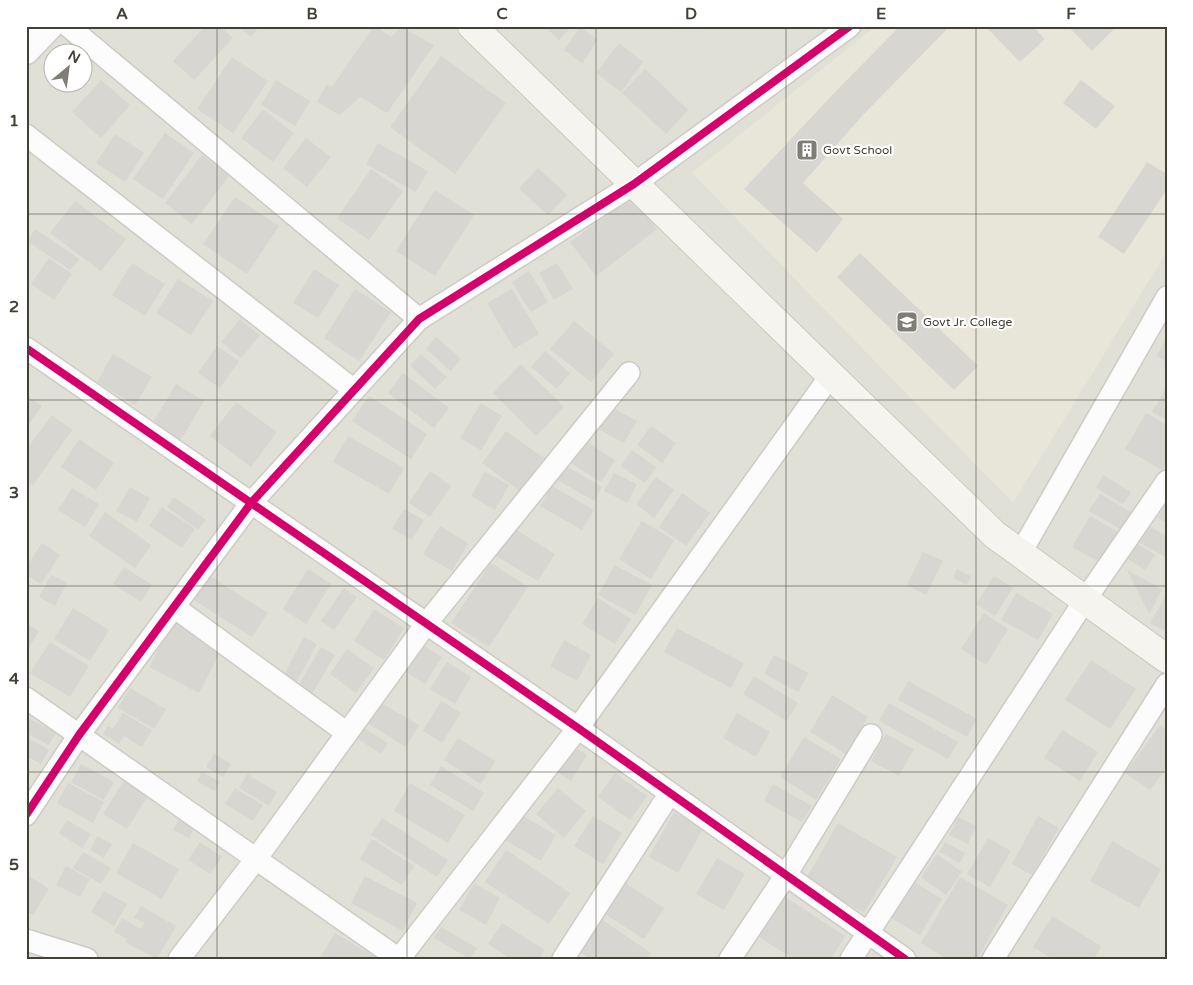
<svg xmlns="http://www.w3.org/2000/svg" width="1193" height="985" viewBox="0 0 1193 985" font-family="'Varela Round',sans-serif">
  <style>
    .residential { fill: #e1e0d6; fill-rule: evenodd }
    .education { fill: #e8e6d8 }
    .building { fill: #d7d6d1 }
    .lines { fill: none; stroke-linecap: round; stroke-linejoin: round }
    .minor-casing { stroke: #cccbc6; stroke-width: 24 }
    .tertiary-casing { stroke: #cccbc6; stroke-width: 29 }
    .secondary-casing { stroke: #cccbbf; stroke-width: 30 }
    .minor { stroke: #fcfcfc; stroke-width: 21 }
    .tertiary { stroke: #fcfcfc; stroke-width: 26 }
    .secondary { stroke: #f5f4ee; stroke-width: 28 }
    .cycleway-casing { stroke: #fff; stroke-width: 11 }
    .cycleway { stroke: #d6006c; stroke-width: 8 }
    .grid { fill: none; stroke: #434035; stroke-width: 1; stroke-opacity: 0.55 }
    .labels { text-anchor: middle; stroke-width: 4.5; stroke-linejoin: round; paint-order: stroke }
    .poi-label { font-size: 12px; fill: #434035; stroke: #fff; text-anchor: start }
    .neatline { fill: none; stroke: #434035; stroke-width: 2 }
    .grid-label { font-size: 16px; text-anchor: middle; font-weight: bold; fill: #434035 }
  </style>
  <rect width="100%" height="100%" fill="#eeede8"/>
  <path class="residential" d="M 26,26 L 1167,26 L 1167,959 L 26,959 ZM 52,52 L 82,52 L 82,82 L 52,82 Z"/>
  <path class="education" d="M 876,26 L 1167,26 L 1167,251 L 1013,503 L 692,173 Z"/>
  <g class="building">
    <path d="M 205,26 L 220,26 L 233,38 L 194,80 L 173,61 Z"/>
    <path d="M 238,26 L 260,26 L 251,37 Z"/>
    <path d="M 374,26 L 391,37 L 397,31 L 403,28 L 434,45 L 387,113 L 360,97 L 340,115 L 317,102 L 327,84 L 332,87 Z"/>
    <path d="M 544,26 L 572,26 L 559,40 Z"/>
    <path d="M 900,26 L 950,26 L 862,116 L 803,183 L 843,219 L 817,253 L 744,189 L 839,88 Z"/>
    <path d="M 985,26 L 1032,26 L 1045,39 L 1020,62 Z"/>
    <path d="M 1068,26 L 1117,26 L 1092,51 Z"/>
    <path d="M 580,27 L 598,40 L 582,63 L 564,50 Z"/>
    <path d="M 619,43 L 643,62 L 621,92 L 596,73 Z"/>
    <path d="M 441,56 L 506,103 L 455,174 L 390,127 Z"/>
    <path d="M 232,57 L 268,81 L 233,133 L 197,109 Z"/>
    <path d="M 645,69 L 688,110 L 666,134 L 622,93 Z"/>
    <path d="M 101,80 L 130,105 L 101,138 L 72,112 Z"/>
    <path d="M 276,80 L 310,101 L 295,126 L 261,105 Z"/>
    <path d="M 1081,80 L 1115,106 L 1096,129 L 1063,103 Z"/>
    <path d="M 263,109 L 294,133 L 273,162 L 241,138 Z"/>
    <path d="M 165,133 L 194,153 L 163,199 L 133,179 Z"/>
    <path d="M 115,134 L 144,153 L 125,182 L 96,163 Z"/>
    <path d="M 306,138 L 331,157 L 307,187 L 283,168 Z"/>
    <path d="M 378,143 L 428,171 L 416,192 L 366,164 Z"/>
    <path d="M 202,155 L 229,176 L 192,224 L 165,203 Z"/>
    <path d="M 1147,162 L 1167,174 L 1167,189 L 1124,254 L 1098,237 Z"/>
    <path d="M 538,168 L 567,195 L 548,215 L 519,189 Z"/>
    <path d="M 371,169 L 403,191 L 369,240 L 337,218 Z"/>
    <path d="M 435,190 L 474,215 L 435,276 L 396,251 Z"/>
    <path d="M 632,195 L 657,229 L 596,276 L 570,242 Z"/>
    <path d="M 235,197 L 279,226 L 247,274 L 203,244 Z"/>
    <path d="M 75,201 L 126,239 L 101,271 L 50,233 Z"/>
    <path d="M 35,229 L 79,259 L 70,270 L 27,241 Z"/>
    <path d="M 860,253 L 978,366 L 954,390 L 837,277 Z"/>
    <path d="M 49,258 L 72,274 L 54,300 L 31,284 Z"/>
    <path d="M 132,263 L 165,284 L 145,316 L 112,295 Z"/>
    <path d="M 557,263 L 573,289 L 554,300 L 539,273 Z"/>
    <path d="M 314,269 L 339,285 L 318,318 L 293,303 Z"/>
    <path d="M 529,271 L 548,302 L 531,312 L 512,282 Z"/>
    <path d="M 178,279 L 213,301 L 191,335 L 156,313 Z"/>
    <path d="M 355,289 L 391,312 L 359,361 L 324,338 Z"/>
    <path d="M 512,289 L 539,334 L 514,349 L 487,303 Z"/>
    <path d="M 240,319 L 260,335 L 241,358 L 221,342 Z"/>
    <path d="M 574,321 L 614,354 L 591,382 L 550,349 Z"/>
    <path d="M 436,337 L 461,359 L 451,371 L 426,349 Z"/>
    <path d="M 1167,338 L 1167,362 L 1156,356 Z"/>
    <path d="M 217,346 L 239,361 L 220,388 L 198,373 Z"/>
    <path d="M 545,351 L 570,373 L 557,389 L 531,367 Z"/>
    <path d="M 113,354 L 152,377 L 135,405 L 97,382 Z"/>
    <path d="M 421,354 L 447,377 L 435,389 L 410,365 Z"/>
    <path d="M 521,364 L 564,407 L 536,436 L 493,393 Z"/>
    <path d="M 403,373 L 449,408 L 434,428 L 388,393 Z"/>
    <path d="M 176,384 L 204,401 L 179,443 L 151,426 Z"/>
    <path d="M 1167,386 L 1167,420 L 1152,412 Z"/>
    <path d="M 26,395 L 42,406 L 26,428 Z"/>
    <path d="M 369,396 L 427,434 L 411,459 L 352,421 Z"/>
    <path d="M 236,402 L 277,432 L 251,467 L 210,436 Z"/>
    <path d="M 481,403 L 502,416 L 481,450 L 460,438 Z"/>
    <path d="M 608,405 L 637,421 L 624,443 L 596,428 Z"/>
    <path d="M 1146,413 L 1167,425 L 1167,462 L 1162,470 L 1125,449 Z"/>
    <path d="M 52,415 L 72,430 L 33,485 L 26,481 L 26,450 Z"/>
    <path d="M 651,426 L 676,443 L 662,463 L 637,445 Z"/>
    <path d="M 506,431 L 544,458 L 520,491 L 482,463 Z"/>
    <path d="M 348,436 L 404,468 L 389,494 L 333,462 Z"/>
    <path d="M 79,439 L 114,463 L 96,490 L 61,467 Z"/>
    <path d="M 582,439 L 615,460 L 601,482 L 568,461 Z"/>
    <path d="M 632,450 L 656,467 L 645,483 L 621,466 Z"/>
    <path d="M 564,465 L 602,487 L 594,501 L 556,479 Z"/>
    <path d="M 430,471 L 451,486 L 430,517 L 409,503 Z"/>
    <path d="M 485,472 L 509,485 L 495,510 L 471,496 Z"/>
    <path d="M 614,473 L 637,484 L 627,503 L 604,491 Z"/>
    <path d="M 1103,475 L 1131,492 L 1123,504 L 1096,488 Z"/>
    <path d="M 656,477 L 674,490 L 654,518 L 636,504 Z"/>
    <path d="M 552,486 L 594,510 L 582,530 L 540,506 Z"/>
    <path d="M 130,487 L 150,498 L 137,522 L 116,511 Z"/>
    <path d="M 72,488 L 99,504 L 85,527 L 58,510 Z"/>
    <path d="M 682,493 L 710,513 L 686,546 L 659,527 Z"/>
    <path d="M 1100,494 L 1132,513 L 1122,530 L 1089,511 Z"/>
    <path d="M 174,497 L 206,520 L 198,530 L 167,507 Z"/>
    <path d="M 1167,501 L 1167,523 L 1158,518 Z"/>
    <path d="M 162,507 L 195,529 L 182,548 L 149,526 Z"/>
    <path d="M 404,509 L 424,520 L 412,540 L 392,529 Z"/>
    <path d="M 105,512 L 151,545 L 135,568 L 89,536 Z"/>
    <path d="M 1090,516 L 1118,532 L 1101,563 L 1072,547 Z"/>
    <path d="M 642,521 L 674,540 L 651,579 L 619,559 Z"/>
    <path d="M 1147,525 L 1167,536 L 1167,558 L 1137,541 Z"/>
    <path d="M 440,526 L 468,543 L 452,571 L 423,554 Z"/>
    <path d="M 513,528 L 555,554 L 538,581 L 496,556 Z"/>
    <path d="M 1135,542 L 1155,555 L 1145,570 L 1125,557 Z"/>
    <path d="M 42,543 L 60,555 L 41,584 L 26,574 L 26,567 Z"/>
    <path d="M 923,552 L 943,561 L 926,595 L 907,585 Z"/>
    <path d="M 491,563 L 528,587 L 489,647 L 451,623 Z"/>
    <path d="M 615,565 L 652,585 L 635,615 L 598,595 Z"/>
    <path d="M 124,567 L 152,585 L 141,602 L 113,584 Z"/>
    <path d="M 308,569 L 331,584 L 306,624 L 283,609 Z"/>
    <path d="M 957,569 L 971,576 L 967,585 L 953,578 Z"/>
    <path d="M 1127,570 L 1162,589 L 1149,614 Z"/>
    <path d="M 205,573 L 268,613 L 252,637 L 189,597 Z"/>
    <path d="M 51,575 L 67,583 L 55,606 L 39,597 Z"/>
    <path d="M 994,576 L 1013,588 L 995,616 L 976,604 Z"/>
    <path d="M 344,588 L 357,597 L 334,630 L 321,621 Z"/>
    <path d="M 1016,593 L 1053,614 L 1038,640 L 1001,620 Z"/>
    <path d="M 1167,594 L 1167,632 L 1150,623 Z"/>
    <path d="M 598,598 L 631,619 L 615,644 L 582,624 Z"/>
    <path d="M 73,608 L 109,630 L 90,661 L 54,639 Z"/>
    <path d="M 374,609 L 404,628 L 384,660 L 354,641 Z"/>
    <path d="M 984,613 L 1008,629 L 986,665 L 961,649 Z"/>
    <path d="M 174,621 L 223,647 L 199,693 L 149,667 Z"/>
    <path d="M 26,623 L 39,631 L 26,653 Z"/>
    <path d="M 677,628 L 744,663 L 731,688 L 664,652 Z"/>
    <path d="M 304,637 L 317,644 L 295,685 L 282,678 Z"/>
    <path d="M 564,640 L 591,655 L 577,681 L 550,666 Z"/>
    <path d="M 50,642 L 89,666 L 70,697 L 30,673 Z"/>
    <path d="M 419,643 L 442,657 L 425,684 L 403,670 Z"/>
    <path d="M 321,647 L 335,655 L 311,696 L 297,688 Z"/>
    <path d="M 347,649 L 374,668 L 356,693 L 330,674 Z"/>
    <path d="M 774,655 L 809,673 L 798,692 L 764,674 Z"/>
    <path d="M 1091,660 L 1136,689 L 1110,729 L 1065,700 Z"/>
    <path d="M 447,662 L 471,677 L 455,704 L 430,689 Z"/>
    <path d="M 754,676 L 798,703 L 787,721 L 743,694 Z"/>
    <path d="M 908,681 L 977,719 L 967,737 L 898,700 Z"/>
    <path d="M 130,688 L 166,709 L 154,729 L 118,708 Z"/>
    <path d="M 832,695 L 868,717 L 846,754 L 810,732 Z"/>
    <path d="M 441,701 L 461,713 L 442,743 L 423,731 Z"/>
    <path d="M 381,703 L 419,725 L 406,747 L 369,724 Z"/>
    <path d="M 889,703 L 958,742 L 948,759 L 879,721 Z"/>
    <path d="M 123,713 L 152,730 L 142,747 L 124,736 L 119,744 L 103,734 L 108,726 L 113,729 Z"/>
    <path d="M 737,713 L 770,732 L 756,757 L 723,738 Z"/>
    <path d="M 26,717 L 56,732 L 49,745 L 26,733 Z"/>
    <path d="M 1160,725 L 1167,730 L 1167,767 L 1150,790 L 1125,773 Z"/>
    <path d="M 364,728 L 388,743 L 381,754 L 358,739 Z"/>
    <path d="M 1062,730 L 1098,752 L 1080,781 L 1044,758 Z"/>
    <path d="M 886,734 L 914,749 L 899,776 L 871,761 Z"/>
    <path d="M 26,737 L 49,750 L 41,764 L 26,756 Z"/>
    <path d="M 804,737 L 841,759 L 816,800 L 780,777 Z"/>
    <path d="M 458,738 L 495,761 L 481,784 L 444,760 Z"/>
    <path d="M 575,747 L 587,755 L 571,781 L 559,773 Z"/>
    <path d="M 214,753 L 231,764 L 223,777 L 206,767 Z"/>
    <path d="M 81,764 L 114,782 L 104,800 L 71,782 Z"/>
    <path d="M 441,766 L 484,793 L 473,811 L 430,785 Z"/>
    <path d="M 202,772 L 220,782 L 214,791 L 197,781 Z"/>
    <path d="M 615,773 L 647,796 L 630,820 L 598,797 Z"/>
    <path d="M 247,774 L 277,792 L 269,806 L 239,788 Z"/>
    <path d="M 125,779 L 149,794 L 127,829 L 103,814 Z"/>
    <path d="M 68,783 L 104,802 L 93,823 L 57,803 Z"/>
    <path d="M 410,783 L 465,815 L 448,843 L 394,811 Z"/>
    <path d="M 773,784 L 812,806 L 802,822 L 764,801 Z"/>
    <path d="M 235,788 L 263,805 L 253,821 L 225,804 Z"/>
    <path d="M 558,788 L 586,811 L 564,838 L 536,814 Z"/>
    <path d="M 674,812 L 703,829 L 678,873 L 649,857 Z"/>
    <path d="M 520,814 L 556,835 L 541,861 L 505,840 Z"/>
    <path d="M 593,816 L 622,833 L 603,864 L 574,846 Z"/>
    <path d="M 1038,816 L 1059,828 L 1032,875 L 1012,864 Z"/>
    <path d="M 958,817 L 976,826 L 968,844 L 949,835 Z"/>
    <path d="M 180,818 L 195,826 L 189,838 L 173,830 Z"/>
    <path d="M 382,818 L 448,860 L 437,877 L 371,835 Z"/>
    <path d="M 67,820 L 91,834 L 82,848 L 59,833 Z"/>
    <path d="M 838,823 L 897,857 L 864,913 L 806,879 Z"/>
    <path d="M 97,836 L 112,844 L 104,858 L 90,850 Z"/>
    <path d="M 988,838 L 1011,851 L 990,887 L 967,874 Z"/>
    <path d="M 372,839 L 414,866 L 402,885 L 360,859 Z"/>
    <path d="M 1112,841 L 1161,869 L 1139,908 L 1090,881 Z"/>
    <path d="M 200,842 L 222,857 L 210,874 L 188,860 Z"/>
    <path d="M 945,842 L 965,853 L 960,863 L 939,852 Z"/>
    <path d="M 133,843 L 179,869 L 162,899 L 116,873 Z"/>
    <path d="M 506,850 L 570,893 L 549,924 L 485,882 Z"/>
    <path d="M 83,852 L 111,868 L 101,884 L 73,868 Z"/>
    <path d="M 937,854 L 962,872 L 946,895 L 921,877 Z"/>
    <path d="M 717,858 L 745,874 L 724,910 L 696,894 Z"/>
    <path d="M 66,866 L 90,879 L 80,897 L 56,885 Z"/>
    <path d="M 26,874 L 49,889 L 33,915 L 26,911 Z"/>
    <path d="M 365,876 L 417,903 L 403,931 L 351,903 Z"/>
    <path d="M 960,877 L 1008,905 L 977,959 L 947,959 L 921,943 Z"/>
    <path d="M 914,882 L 942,899 L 920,935 L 891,918 Z"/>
    <path d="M 474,883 L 500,898 L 486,925 L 459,910 Z"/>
    <path d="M 625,883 L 664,908 L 644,939 L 605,914 Z"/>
    <path d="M 104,891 L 127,904 L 114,926 L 91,912 Z"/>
    <path d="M 784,896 L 845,936 L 831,959 L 793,959 L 758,936 Z"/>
    <path d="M 141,906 L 176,926 L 157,959 L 125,942 L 127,939 L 114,932 L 122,918 L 141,929 L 144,923 L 134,918 Z"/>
    <path d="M 1052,916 L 1101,946 L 1094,959 L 1053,959 L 1033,947 Z"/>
    <path d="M 601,919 L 651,953 L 647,959 L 591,959 L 579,951 Z"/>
    <path d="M 502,923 L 545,950 L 539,959 L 511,959 L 488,944 Z"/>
    <path d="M 441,927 L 477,948 L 470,959 L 434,938 Z"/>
    <path d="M 335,933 L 378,959 L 319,959 Z"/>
  </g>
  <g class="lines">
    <g class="minor-casing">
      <g id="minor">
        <path d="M 68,26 L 419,319"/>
        <path d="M 26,135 L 354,390"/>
        <path d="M 26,348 L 578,728 L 905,959"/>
        <path d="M 1020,554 L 1167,297"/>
        <path d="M 174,607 L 347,733"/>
        <path d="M 26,698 L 399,959"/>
        <path d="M 26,815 L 79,735 L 251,503 L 419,319 L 634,184 L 850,26"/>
        <path d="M 26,940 L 87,959"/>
        <path d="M 179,959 L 256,859 L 426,624 L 629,373"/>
        <path d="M 399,959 L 578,728 L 831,375"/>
        <path d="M 563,959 L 670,793"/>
        <path d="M 730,959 L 786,875 L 871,735"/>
        <path d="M 851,959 L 1085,600 L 1167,481"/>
        <path d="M 993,959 L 1167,684"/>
      </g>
    </g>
    <g class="tertiary-casing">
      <path id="tertiary" d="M 26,51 L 50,26"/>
    </g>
    <g class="secondary-casing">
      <path id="secondary" d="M 472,26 L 995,535 L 1167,659"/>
    </g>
    <use href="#minor" class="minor"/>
    <use href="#tertiary" class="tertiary"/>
    <use href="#secondary" class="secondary"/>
    <g class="cycleway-casing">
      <g id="cycleway">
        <path d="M 26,348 L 578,728 L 905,959"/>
        <path d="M 26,815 L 79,735 L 251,503 L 419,319 L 634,184 L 850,26"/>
      </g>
    </g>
    <use href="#cycleway" class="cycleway"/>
  </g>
  <path class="grid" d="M 217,26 L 217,959M 407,26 L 407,959M 596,26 L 596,959M 786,26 L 786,959M 976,26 L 976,959M 26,214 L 1167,214M 26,400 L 1167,400M 26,586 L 1167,586M 26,772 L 1167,772"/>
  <defs>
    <g id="building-square" transform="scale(1.125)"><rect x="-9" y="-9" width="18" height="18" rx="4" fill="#7f7d74" stroke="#fff"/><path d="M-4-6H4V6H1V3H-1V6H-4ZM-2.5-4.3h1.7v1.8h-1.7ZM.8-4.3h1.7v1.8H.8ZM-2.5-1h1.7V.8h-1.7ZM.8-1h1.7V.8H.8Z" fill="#fff"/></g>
    <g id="university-square" transform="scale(1.125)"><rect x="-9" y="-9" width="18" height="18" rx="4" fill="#7f7d74" stroke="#fff"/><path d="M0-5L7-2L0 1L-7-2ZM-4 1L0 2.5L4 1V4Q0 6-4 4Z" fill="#fff"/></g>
  </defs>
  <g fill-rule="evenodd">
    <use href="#building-square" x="807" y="150"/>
    <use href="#university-square" x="907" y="322"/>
  </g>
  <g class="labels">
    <g class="poi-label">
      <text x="823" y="154">Govt School</text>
      <text x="923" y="326">Govt Jr. College</text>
    </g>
  </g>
  <rect width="1193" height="985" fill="none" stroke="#ffffff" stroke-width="55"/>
  <g transform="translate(68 68) rotate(29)"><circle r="24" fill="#ffffff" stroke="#b4b3ae"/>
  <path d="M0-4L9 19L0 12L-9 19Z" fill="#7f7d74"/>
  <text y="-8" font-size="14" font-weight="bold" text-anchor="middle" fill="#434035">N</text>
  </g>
  <rect x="28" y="28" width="1138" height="930" class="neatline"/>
  <g class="grid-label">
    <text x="122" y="19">A</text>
    <text x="312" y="19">B</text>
    <text x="502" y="19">C</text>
    <text x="691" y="19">D</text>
    <text x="881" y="19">E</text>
    <text x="1071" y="19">F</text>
    <text x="14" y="126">1</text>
    <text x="14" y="312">2</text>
    <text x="14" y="498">3</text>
    <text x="14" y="684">4</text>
    <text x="14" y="870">5</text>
  </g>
</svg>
